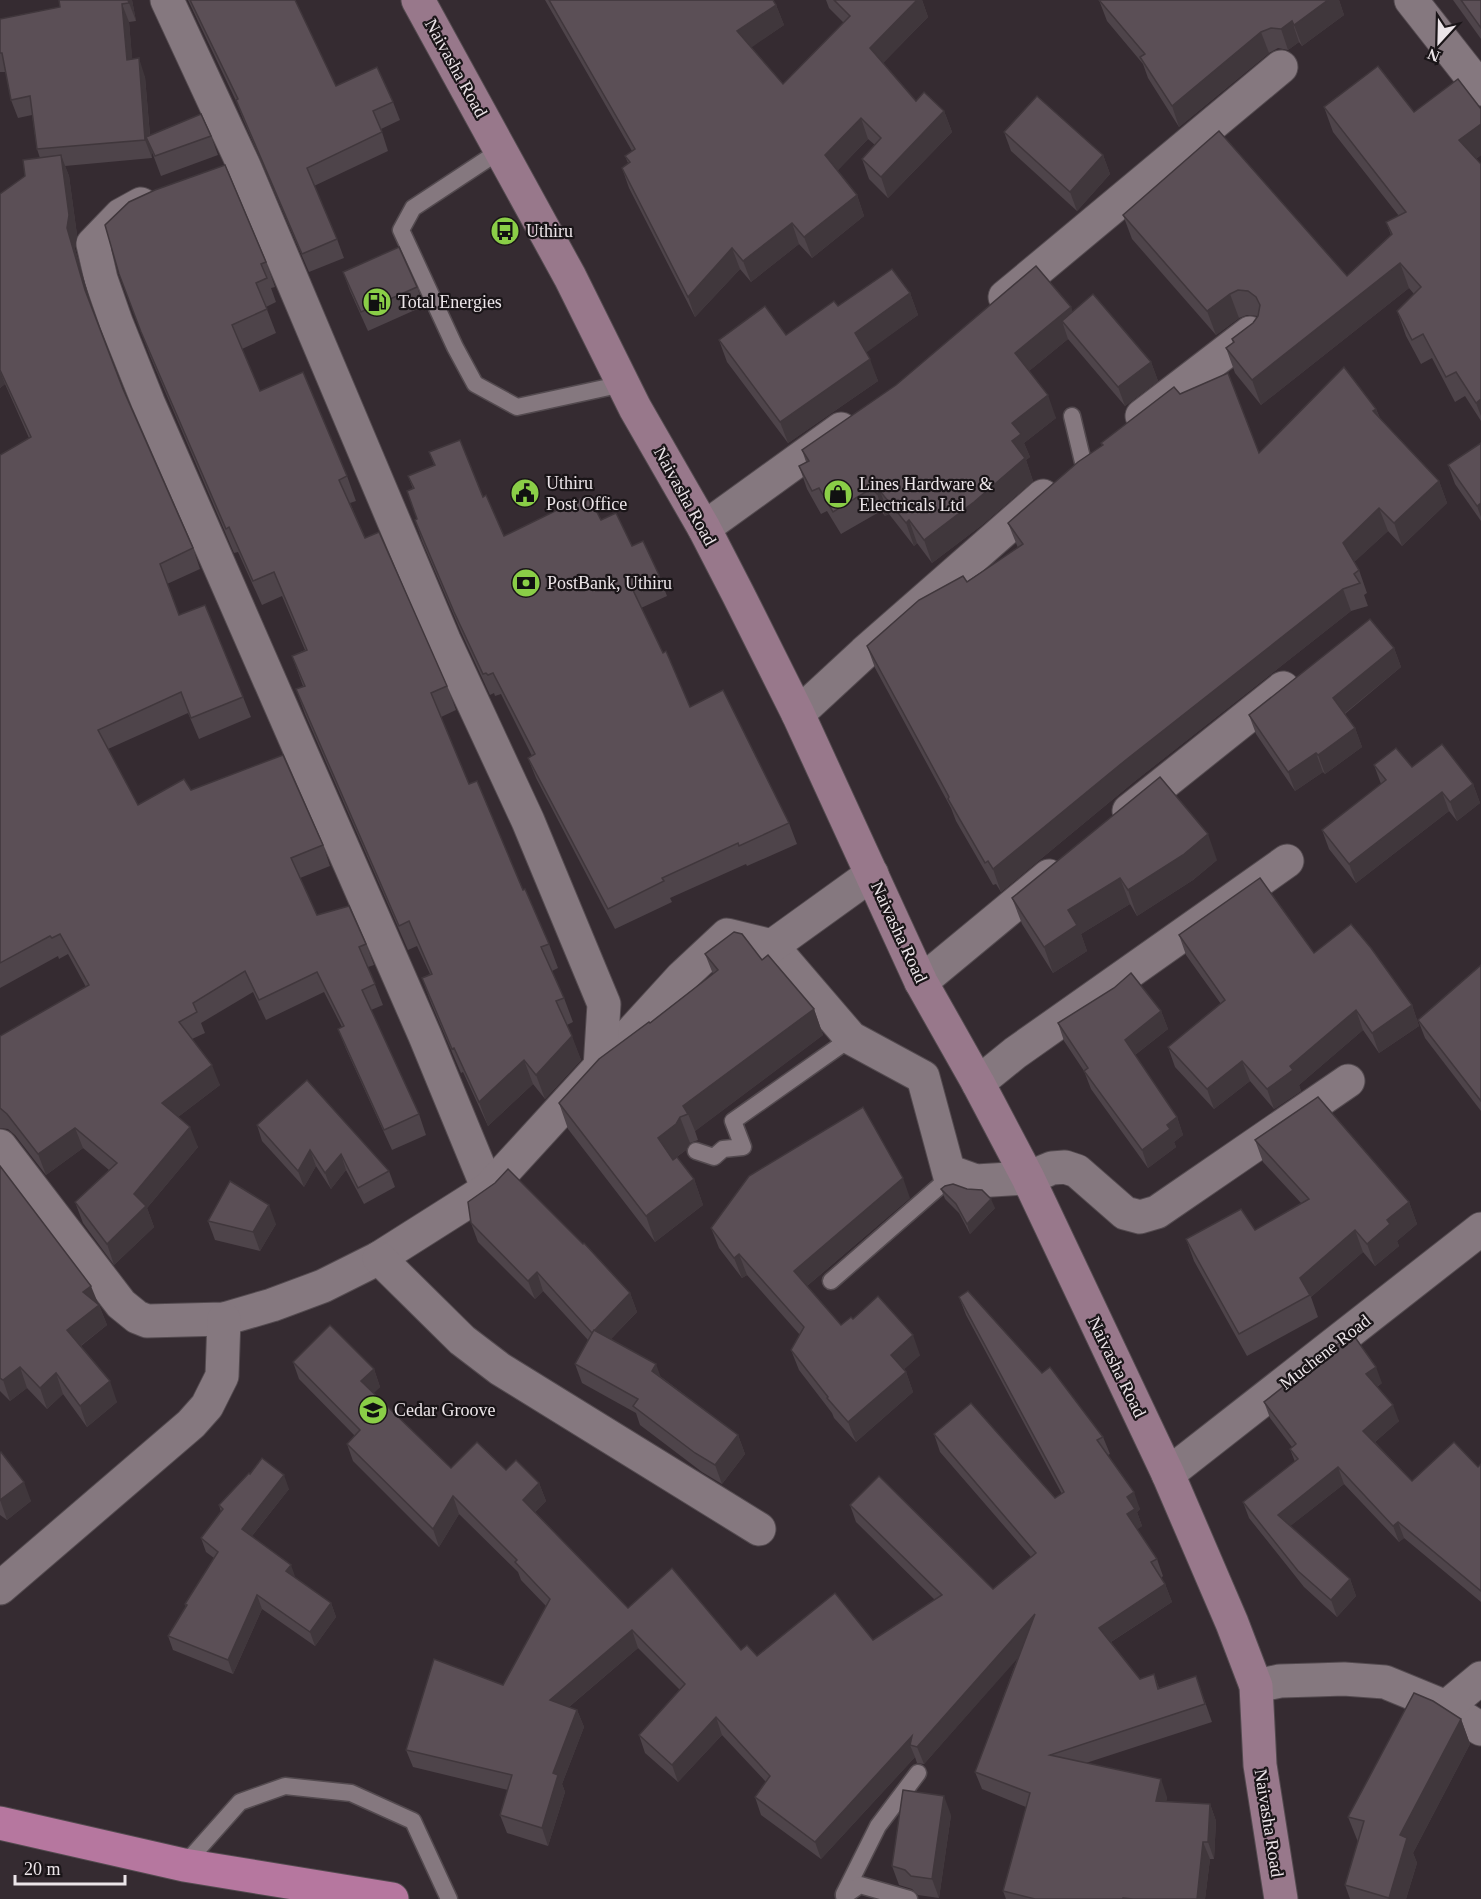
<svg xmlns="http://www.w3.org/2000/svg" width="1481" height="1899" viewBox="0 0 1481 1899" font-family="'Times New Roman',serif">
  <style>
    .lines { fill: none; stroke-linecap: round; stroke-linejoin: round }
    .service-casing { stroke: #534a4f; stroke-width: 19 }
    .minor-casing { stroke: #534a4f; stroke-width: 35 }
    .tertiary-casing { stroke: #534a4f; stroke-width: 35 }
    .secondary-casing { stroke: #534a4f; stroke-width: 35 }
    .trunk-casing { stroke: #534a4f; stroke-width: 35 }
    .service { stroke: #85787f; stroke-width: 16 }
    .minor { stroke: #85787f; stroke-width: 33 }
    .tertiary { stroke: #85787f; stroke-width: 33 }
    .secondary { stroke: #98788b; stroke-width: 33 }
    .trunk { stroke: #b6779f; stroke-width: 33 }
    .wall { fill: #4e444a }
    .shaded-wall { fill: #40373c }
    .building { fill: #5b4f56; stroke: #40373c; stroke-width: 1.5 }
    .labels { text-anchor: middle; stroke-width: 4.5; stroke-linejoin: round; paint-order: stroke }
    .street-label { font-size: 18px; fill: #ece5e9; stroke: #1a1518 }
    .poi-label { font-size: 18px; fill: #ece5e9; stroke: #1a1518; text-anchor: start }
  </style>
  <rect width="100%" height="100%" fill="#352b31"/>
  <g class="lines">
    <g class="service-casing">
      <g id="service">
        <path d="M 501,150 L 413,208 L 401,230 L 455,347 L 475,384 L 517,407 L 623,384"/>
        <path d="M 1072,416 L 1083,462"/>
        <path d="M 696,1151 L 714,1157 L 723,1149 L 743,1147 L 733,1121 L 851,1038"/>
        <path d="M 831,1281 L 950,1177"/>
        <path d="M 184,1865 L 240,1802 L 285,1786 L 351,1793 L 413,1821 L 449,1899"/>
        <path d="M 844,1894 L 878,1826 L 918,1773"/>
        <path d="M 844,1896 L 860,1885 L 909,1899"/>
      </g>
    </g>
    <g class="minor-casing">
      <g id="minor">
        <path d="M 1411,0 L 1481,89"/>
        <path d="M 141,204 L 121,215 L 93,244 L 101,279 L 116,322 L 148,402 L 425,1036 L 488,1189"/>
        <path d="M 1005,297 L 1281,67"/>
        <path d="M 1142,416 L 1250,333"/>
        <path d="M 704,528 L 841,429"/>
        <path d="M 798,714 L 864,653 L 1043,496"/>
        <path d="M 1129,811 L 1283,688"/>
        <path d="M 772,946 L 851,1038 L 923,1077 L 950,1177 L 951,1172 L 976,1181 L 1028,1178 L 1052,1168 L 1065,1167 L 1077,1171 L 1125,1213 L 1140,1217 L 1157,1212 L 1348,1081"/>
        <path d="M 921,982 L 1049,876"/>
        <path d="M 978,1083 L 1015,1053 L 1287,861"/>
        <path d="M 0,1146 L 121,1304 L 137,1317 L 147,1321 L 224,1319 L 272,1305 L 323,1286 L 379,1258 L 488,1189 L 682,977 L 727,935 L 772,946 L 872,874"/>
        <path d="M 379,1258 L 462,1340 L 500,1369 L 759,1529"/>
        <path d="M 1168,1474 L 1481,1229"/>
        <path d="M 0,1588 L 191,1424 L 207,1406 L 222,1376 L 224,1319"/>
        <path d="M 1256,1686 L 1280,1681 L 1314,1680 L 1344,1679 L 1385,1682 L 1446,1707 L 1481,1729"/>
        <path d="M 1446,1707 L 1481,1678"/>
      </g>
    </g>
    <g class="tertiary-casing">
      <path id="tertiary" d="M 167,0 L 244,166 L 444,640 L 528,821 L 604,1004 L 600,1068"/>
    </g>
    <g class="secondary-casing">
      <path id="secondary" d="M 418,0 L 570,277 L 635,408 L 704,528 L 738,594 L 798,714 L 921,982 L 978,1083 L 1028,1178 L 1168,1474 L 1232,1623 L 1256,1686 L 1260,1765 L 1281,1899"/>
    </g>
    <g class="trunk-casing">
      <path id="trunk" d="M 0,1823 L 184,1865 L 392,1899"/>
    </g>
    <use href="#service" class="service"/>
    <use href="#minor" class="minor"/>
    <use href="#tertiary" class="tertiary"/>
    <use href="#secondary" class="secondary"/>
    <use href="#trunk" class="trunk"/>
  </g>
  <g class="wall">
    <path d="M 59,0 L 132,0 L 136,21 L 129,22 L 132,59 L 145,77 L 150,135 L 211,136 L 218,155 L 161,176 L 152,152 L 152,158 L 65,166 L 69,176 L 77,235 L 75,249 L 92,306 L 123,389 L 193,548 L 200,569 L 167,584 L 179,615 L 243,697 L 251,717 L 199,739 L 188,713 L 108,749 L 138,805 L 191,790 L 323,845 L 330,866 L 300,878 L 317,915 L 366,944 L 374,965 L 368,967 L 383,1005 L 371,1010 L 419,1114 L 426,1135 L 392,1150 L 346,1049 L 338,1029 L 342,1027 L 324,992 L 266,1020 L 253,992 L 201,1023 L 205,1033 L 192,1039 L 220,1085 L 178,1117 L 198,1147 L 147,1208 L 154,1227 L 114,1265 L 83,1223 L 75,1202 L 109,1170 L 83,1148 L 46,1175 L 15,1135 L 8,1129 L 0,1128 L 0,1036 L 86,987 L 68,954 L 59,959 L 58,956 L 0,988 L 0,455 L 29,438 L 5,384 L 0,388 L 0,194 L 25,176 L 40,158 L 37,149 L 32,115 L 18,118 L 11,100 L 6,72 L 0,72 L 0,19 L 60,7 Z"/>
    <path d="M 188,0 L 295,0 L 336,86 L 393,102 L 400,120 L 381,129 L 388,151 L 314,186 L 337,239 L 344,258 L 309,272 L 243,119 L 237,103 Z"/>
    <path d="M 545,0 L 773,0 L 776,5 L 784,25 L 751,47 L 783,84 L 844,23 L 829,8 L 826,0 L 922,0 L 928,17 L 883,63 L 916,101 L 944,111 L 952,132 L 888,198 L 869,179 L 862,159 L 875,145 L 868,139 L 837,171 L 857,195 L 864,216 L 812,258 L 799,244 L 751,282 L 740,269 L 695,317 L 629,188 L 622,168 L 628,163 L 625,156 L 632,151 Z"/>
    <path d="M 1099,0 L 1339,0 L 1344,15 L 1302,46 L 1299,42 L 1288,50 L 1278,48 L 1269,53 L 1179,127 L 1148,78 L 1143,64 L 1107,21 Z"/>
    <path d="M 1453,0 L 1481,0 L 1481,39 Z"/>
    <path d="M 1324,107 L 1414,112 L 1481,109 L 1481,155 L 1476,159 L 1481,164 L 1481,421 L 1465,396 L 1455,402 L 1432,358 L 1421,364 L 1406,336 L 1397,311 L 1414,294 L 1409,288 L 1261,405 L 1235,373 L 1226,348 L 1233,343 L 1232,339 L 1253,323 L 1258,316 L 1247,315 L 1239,318 L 1216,335 L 1132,239 L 1123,215 L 1347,276 L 1391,235 L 1386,222 L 1399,216 L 1333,132 Z"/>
    <path d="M 1004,132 L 1103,155 L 1110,174 L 1077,211 L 1011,151 Z"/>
    <path d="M 266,262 L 275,287 L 271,288 L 276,302 L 266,307 L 276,333 L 242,349 L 260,391 L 347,476 L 356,501 L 350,503 L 365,538 L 447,686 L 456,710 L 441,717 L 469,784 L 549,944 L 558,968 L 552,971 L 564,998 L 573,1022 L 567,1025 L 581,1060 L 545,1099 L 533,1084 L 488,1126 L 463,1072 L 461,1073 L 431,1003 L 422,978 L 430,974 L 417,946 L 408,950 L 305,714 L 296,689 L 303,686 L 292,656 L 305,650 L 282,596 L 262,605 L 238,552 L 234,553 L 150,356 L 119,274 Z"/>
    <path d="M 343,272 L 417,287 L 424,306 L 368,331 L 350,291 Z"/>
    <path d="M 910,293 L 918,315 L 866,352 L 878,381 L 788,443 L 727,362 L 719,340 L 786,335 L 838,306 Z"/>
    <path d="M 1071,307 L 1072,311 L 1151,362 L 1158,381 L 1125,406 L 1068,339 L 1029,371 L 1056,418 L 1024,443 L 1030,457 L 1026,460 L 1033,481 L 982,525 L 932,563 L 917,543 L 914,546 L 889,514 L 885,516 L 881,511 L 841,534 L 827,511 L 821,514 L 807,489 L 799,466 L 806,462 L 802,450 Z"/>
    <path d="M 1180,394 L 1259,453 L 1376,409 L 1380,418 L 1439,481 L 1447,503 L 1402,546 L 1388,531 L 1354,562 L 1359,570 L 1367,593 L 1364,595 L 1368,606 L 1351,611 L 1135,781 L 1001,892 L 996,884 L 993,885 L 956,821 L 951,808 L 875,668 L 867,646 L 1018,548 L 1008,523 L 1102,446 L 1101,443 Z"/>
    <path d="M 1481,443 L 1481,521 L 1455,484 L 1448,465 Z"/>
    <path d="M 429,452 L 483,497 L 504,536 L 601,520 L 632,546 L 659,575 L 667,596 L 641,608 L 690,707 L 789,823 L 797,844 L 747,866 L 746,864 L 670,898 L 672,902 L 615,929 L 536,778 L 528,758 L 532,756 L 501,694 L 495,696 L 494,693 L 490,695 L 461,632 L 422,541 L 415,520 L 417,519 L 413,489 L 408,476 L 434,465 Z"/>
    <path d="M 1394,648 L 1401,667 L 1345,714 L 1355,728 L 1362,747 L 1325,774 L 1323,772 L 1295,791 L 1256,734 L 1249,715 Z"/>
    <path d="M 1374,765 L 1412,767 L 1473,784 L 1480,803 L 1457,821 L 1449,811 L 1356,883 L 1329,849 L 1322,830 L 1381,784 Z"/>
    <path d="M 1217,860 L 1193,880 L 1137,916 L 1130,904 L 1081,934 L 1087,951 L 1053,973 L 1022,924 L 1012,898 Z"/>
    <path d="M 1179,935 L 1314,953 L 1412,1005 L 1419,1026 L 1379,1053 L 1363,1030 L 1299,1085 L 1301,1091 L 1274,1109 L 1250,1081 L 1214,1109 L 1175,1067 L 1168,1047 L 1221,1004 L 1186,955 Z"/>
    <path d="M 705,954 L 762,960 L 814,1009 L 823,1035 L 695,1131 L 698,1140 L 690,1143 L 686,1150 L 674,1159 L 694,1179 L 703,1205 L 655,1242 L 568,1129 L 559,1103 L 650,1023 L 713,974 Z"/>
    <path d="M 1481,965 L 1481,1111 L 1425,1038 L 1418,1020 Z"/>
    <path d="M 1161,1011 L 1168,1029 L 1135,1055 L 1177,1117 L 1183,1135 L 1174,1142 L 1176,1147 L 1148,1168 L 1091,1089 L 1084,1071 L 1064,1041 L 1058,1023 Z"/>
    <path d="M 257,1125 L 389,1171 L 395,1187 L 364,1204 L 346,1170 L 331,1189 L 316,1166 L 304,1187 L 262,1141 Z"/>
    <path d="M 1255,1140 L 1409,1202 L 1417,1224 L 1397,1241 L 1399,1246 L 1375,1266 L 1363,1252 L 1311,1297 L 1318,1317 L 1247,1356 L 1194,1261 L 1186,1239 L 1255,1230 L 1301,1203 L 1263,1162 Z"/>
    <path d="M 0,1166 L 99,1305 L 107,1325 L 81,1346 L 117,1402 L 87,1427 L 63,1394 L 47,1409 L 27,1388 L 10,1401 L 0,1391 Z"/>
    <path d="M 941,1189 L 995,1208 L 970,1234 L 959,1213 L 945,1199 Z"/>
    <path d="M 910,1198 L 807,1286 L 841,1325 L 853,1319 L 920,1355 L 904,1369 L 906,1372 L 913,1392 L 856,1442 L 834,1418 L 832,1413 L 799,1370 L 791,1350 L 800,1335 L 747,1275 L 742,1278 L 719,1248 L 711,1228 Z"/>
    <path d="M 208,1221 L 276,1224 L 260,1251 L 215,1240 Z"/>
    <path d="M 471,1223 L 630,1293 L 637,1312 L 611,1339 L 738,1435 L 745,1454 L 722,1484 L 702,1472 L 640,1425 L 636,1413 L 582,1383 L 575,1364 L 588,1340 L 543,1291 L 535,1299 L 478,1242 Z"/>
    <path d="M 959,1297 L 1042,1373 L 1103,1437 L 1110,1454 L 1108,1455 L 1140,1509 L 1137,1512 L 1142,1526 L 1137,1529 L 1157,1559 L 1163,1576 L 1161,1578 L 1165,1584 L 1172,1602 L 1111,1642 L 1140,1679 L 1154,1674 L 1159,1688 L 1196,1676 L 1212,1722 L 1086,1763 L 1167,1797 L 1166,1802 L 1210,1804 L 1216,1821 L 1214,1859 L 1210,1859 L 1205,1899 L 1006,1899 L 1003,1891 L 1026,1807 L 982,1789 L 975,1772 L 1018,1657 L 924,1764 L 917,1763 L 915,1757 L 821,1859 L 761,1815 L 755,1797 L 766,1782 L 722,1735 L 678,1782 L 645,1753 L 639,1735 L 680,1690 L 638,1648 L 569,1707 L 577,1710 L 584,1727 L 562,1784 L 565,1792 L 548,1846 L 507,1833 L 500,1815 L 508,1790 L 413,1767 L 406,1750 L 503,1685 L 546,1606 L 521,1580 L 518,1572 L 459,1514 L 439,1547 L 353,1461 L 347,1444 L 355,1436 L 299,1379 L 293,1362 L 374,1369 L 380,1387 L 373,1393 L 451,1468 L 506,1470 L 539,1483 L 546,1501 L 535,1512 L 628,1608 L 757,1656 L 873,1640 L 935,1600 L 856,1522 L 850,1505 L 993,1589 L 1031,1557 L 940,1452 L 934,1434 L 1055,1498 L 1062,1494 L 966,1315 Z"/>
    <path d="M 1382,1383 L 1377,1387 L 1399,1421 L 1375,1442 L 1412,1481 L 1478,1467 L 1481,1464 L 1481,1602 L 1404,1538 L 1399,1542 L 1344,1484 L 1290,1526 L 1350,1579 L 1356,1596 L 1337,1617 L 1304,1587 L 1249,1518 L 1243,1502 L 1295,1462 L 1290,1449 L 1292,1447 L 1270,1418 L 1264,1402 Z"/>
    <path d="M 0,1453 L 31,1501 L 7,1520 L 0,1515 Z"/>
    <path d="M 250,1474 L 289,1489 L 252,1536 L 296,1578 L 331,1603 L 336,1617 L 315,1646 L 262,1609 L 233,1674 L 173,1650 L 168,1636 L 186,1607 L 185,1604 L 214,1558 L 206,1552 L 201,1538 L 221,1512 L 219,1505 Z"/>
    <path d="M 1461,1719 L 1470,1744 L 1413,1853 L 1417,1863 L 1406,1899 L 1350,1899 L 1345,1885 L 1358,1842 L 1348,1817 Z"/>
    <path d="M 951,1815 L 939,1898 L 918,1895 L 912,1889 L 899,1885 L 892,1866 Z"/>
  </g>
  <g class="shaded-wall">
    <path d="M 128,0 L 132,0 L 136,21 L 129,3 Z"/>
    <path d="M 917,0 L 922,0 L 928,17 L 877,69 L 870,48 Z"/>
    <path d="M 1328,0 L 1339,0 L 1344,15 L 1302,46 L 1294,25 Z"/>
    <path d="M 122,4 L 129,22 L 134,78 L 127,60 Z"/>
    <path d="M 776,5 L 784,25 L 745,52 L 737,31 Z"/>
    <path d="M 1292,21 L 1299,42 L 1288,50 L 1281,29 Z"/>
    <path d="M 1261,32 L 1269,53 L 1179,127 L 1172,106 Z"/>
    <path d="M 139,58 L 145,77 L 151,149 L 146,137 L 152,152 L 152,158 L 145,140 Z"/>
    <path d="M 944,111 L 952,132 L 888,198 L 881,177 Z"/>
    <path d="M 861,118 L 868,139 L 832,176 L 825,155 Z"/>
    <path d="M 1481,124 L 1481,155 L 1468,165 L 1459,140 Z"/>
    <path d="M 61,155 L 69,176 L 77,235 L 75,249 L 93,311 L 85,290 L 67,228 Z"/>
    <path d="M 1103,155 L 1110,174 L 1077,211 L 1070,192 Z"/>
    <path d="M 857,195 L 864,216 L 812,258 L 804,237 Z"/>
    <path d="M 792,223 L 799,244 L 751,282 L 743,261 Z"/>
    <path d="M 732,248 L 740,269 L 695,317 L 688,297 Z"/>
    <path d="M 1400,263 L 1409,288 L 1261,405 L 1252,380 Z"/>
    <path d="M 910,293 L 918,315 L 863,355 L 855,333 Z"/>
    <path d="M 1230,294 L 1239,318 L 1216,335 L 1207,311 Z"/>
    <path d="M 1071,307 L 1079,330 L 1062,321 L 1068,339 L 1023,376 L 1015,353 Z"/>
    <path d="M 870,359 L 878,381 L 788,443 L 780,422 Z"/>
    <path d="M 1151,362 L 1158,381 L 1125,406 L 1118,387 Z"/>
    <path d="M 0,371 L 5,384 L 0,388 Z"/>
    <path d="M 1048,395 L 1056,418 L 1024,443 L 1030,457 L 1026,460 L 1033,481 L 982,525 L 932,563 L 924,540 L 1012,441 L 1012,423 Z"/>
    <path d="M 1481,399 L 1481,416 L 1476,403 Z"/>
    <path d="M 1376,409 L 1385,431 L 1373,411 Z"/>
    <path d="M 1439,481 L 1447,503 L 1402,546 L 1394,523 Z"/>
    <path d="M 880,491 L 889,514 L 885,516 L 877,494 Z"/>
    <path d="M 1481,503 L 1481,517 L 1477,506 Z"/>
    <path d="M 1379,508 L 1388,531 L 1351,565 L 1343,543 Z"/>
    <path d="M 909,520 L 917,543 L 914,546 L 906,523 Z"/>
    <path d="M 1343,589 L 1351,611 L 1135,781 L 1001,892 L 993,869 L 1127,759 Z"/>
    <path d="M 1394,648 L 1401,667 L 1340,717 L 1333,698 Z"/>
    <path d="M 1355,728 L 1362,747 L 1325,774 L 1318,755 Z"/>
    <path d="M 1316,753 L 1323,772 L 1295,791 L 1288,772 Z"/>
    <path d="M 1473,784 L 1480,803 L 1457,821 L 1450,802 Z"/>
    <path d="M 1442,792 L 1449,811 L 1356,883 L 1349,864 Z"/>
    <path d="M 1208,834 L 1217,860 L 1193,880 L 1137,916 L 1128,890 Z"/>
    <path d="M 1120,878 L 1130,904 L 1081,934 L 1087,951 L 1053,973 L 1044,947 L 1068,910 Z"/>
    <path d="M 1412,1005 L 1419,1026 L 1379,1053 L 1372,1033 Z"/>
    <path d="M 814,1009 L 823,1035 L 695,1131 L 688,1114 L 683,1106 Z"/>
    <path d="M 1356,1010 L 1363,1030 L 1299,1085 L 1301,1091 L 1274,1109 L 1267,1089 L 1290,1066 Z"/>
    <path d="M 1161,1011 L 1168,1029 L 1131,1058 L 1125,1040 Z"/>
    <path d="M 572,1036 L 581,1060 L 545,1099 L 536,1075 Z"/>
    <path d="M 524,1060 L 533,1084 L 488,1126 L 479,1102 Z"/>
    <path d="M 1242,1061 L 1250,1081 L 1214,1109 L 1207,1089 Z"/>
    <path d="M 212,1065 L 220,1085 L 170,1123 L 162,1103 Z"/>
    <path d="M 680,1117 L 690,1143 L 686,1150 L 667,1164 L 658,1138 Z"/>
    <path d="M 1177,1117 L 1183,1135 L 1174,1142 L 1176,1147 L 1148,1168 L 1142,1150 L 1167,1125 Z"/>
    <path d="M 190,1127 L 198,1147 L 147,1208 L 154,1227 L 114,1265 L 107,1244 L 134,1194 Z"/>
    <path d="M 75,1128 L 83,1148 L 46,1175 L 38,1154 Z"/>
    <path d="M 310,1150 L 316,1166 L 304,1187 L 298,1171 Z"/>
    <path d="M 341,1154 L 346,1170 L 331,1189 L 325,1173 Z"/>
    <path d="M 903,1178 L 910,1198 L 801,1291 L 794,1271 Z"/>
    <path d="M 694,1179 L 703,1205 L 655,1242 L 646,1216 Z"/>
    <path d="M 991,1199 L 995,1208 L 970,1234 L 967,1224 Z"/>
    <path d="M 1409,1202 L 1417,1224 L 1397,1241 L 1399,1246 L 1375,1266 L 1367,1244 L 1387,1220 Z"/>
    <path d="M 269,1205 L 276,1224 L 260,1251 L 253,1232 Z"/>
    <path d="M 1355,1230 L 1363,1252 L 1311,1297 L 1300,1278 Z"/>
    <path d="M 739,1254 L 747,1275 L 742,1278 L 734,1258 Z"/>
    <path d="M 537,1272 L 543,1291 L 535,1299 L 528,1281 Z"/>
    <path d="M 91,1286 L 107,1325 L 75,1350 L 67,1330 L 83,1292 Z"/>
    <path d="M 630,1293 L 637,1312 L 598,1352 L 592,1333 Z"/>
    <path d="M 913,1335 L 920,1355 L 898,1375 L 891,1355 Z"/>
    <path d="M 656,1364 L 663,1383 L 652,1371 Z"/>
    <path d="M 20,1367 L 27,1388 L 10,1401 L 3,1380 Z"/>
    <path d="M 1376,1367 L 1382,1383 L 1372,1390 L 1366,1374 Z"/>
    <path d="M 374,1369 L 380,1387 L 368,1399 L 361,1381 Z"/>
    <path d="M 906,1372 L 913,1392 L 856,1442 L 848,1422 Z"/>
    <path d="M 56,1373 L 63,1394 L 47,1409 L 40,1388 Z"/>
    <path d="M 110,1381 L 117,1402 L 87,1427 L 80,1406 Z"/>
    <path d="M 1393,1405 L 1399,1421 L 1369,1447 L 1363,1431 Z"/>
    <path d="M 738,1435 L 745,1454 L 722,1484 L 715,1465 Z"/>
    <path d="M 1338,1467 L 1344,1484 L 1284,1531 L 1278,1515 Z"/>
    <path d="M 284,1475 L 289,1489 L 247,1542 L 242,1529 Z"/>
    <path d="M 24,1482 L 31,1501 L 7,1520 L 0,1500 Z"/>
    <path d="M 539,1483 L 546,1501 L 529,1517 L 523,1500 Z"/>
    <path d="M 1134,1492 L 1140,1509 L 1137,1512 L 1142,1526 L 1134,1532 L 1127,1514 L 1127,1497 Z"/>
    <path d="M 453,1496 L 459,1514 L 439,1547 L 433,1529 Z"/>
    <path d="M 1398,1522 L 1404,1538 L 1399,1542 L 1393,1526 Z"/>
    <path d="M 291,1565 L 296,1579 L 286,1571 Z"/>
    <path d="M 1350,1579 L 1356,1596 L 1337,1617 L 1331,1600 Z"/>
    <path d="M 1165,1584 L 1172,1602 L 1106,1645 L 1099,1628 Z"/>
    <path d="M 257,1595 L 262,1609 L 233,1674 L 228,1660 Z"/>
    <path d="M 331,1603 L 336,1617 L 315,1646 L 310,1632 Z"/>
    <path d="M 1035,1614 L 1041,1632 L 924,1764 L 917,1747 Z"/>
    <path d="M 632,1630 L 638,1648 L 557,1717 L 550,1700 Z"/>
    <path d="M 577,1710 L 584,1727 L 562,1784 L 565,1792 L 548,1846 L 542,1828 L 553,1773 Z"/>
    <path d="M 716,1717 L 722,1735 L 678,1782 L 672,1765 Z"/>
    <path d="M 1461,1719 L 1470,1744 L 1413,1853 L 1417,1863 L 1406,1899 L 1389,1899 L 1400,1835 Z"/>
    <path d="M 912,1736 L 910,1745 L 915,1757 L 821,1859 L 815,1842 Z"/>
    <path d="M 1161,1779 L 1167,1797 L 1162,1819 L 1156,1801 Z"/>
    <path d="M 944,1796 L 951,1815 L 939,1898 L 932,1879 Z"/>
    <path d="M 1210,1804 L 1216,1821 L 1214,1859 L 1208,1842 Z"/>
    <path d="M 1203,1842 L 1210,1859 L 1205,1899 L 1197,1899 Z"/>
  </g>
  <g class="building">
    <path d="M 59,0 L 128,0 L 129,3 L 122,4 L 127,60 L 139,58 L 145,140 L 37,149 L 30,96 L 11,100 L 2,53 L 0,53 L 0,19 L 60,7 Z"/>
    <path d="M 190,0 L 295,0 L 336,86 L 377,67 L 393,102 L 373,111 L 382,132 L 307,168 L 337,239 L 302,254 L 236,100 L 238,99 Z"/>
    <path d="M 549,0 L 773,0 L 776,5 L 737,31 L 783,84 L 850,16 L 834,0 L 917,0 L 870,48 L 916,101 L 924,92 L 944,111 L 881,177 L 862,159 L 881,138 L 861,118 L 825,155 L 857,195 L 804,237 L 792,223 L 743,261 L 732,248 L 688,297 L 622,168 L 630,162 L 625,156 L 635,149 Z"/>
    <path d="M 1099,0 L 1328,0 L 1294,25 L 1292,21 L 1281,29 L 1271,28 L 1261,32 L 1172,106 L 1140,57 L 1145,54 Z"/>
    <path d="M 1461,0 L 1481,0 L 1481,28 Z"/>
    <path d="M 1378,66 L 1414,112 L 1458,79 L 1481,109 L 1481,124 L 1459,140 L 1481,164 L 1481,399 L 1476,403 L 1456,372 L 1446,377 L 1423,334 L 1412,340 L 1397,311 L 1421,287 L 1400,263 L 1252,380 L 1226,348 L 1234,342 L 1232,339 L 1253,323 L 1258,316 L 1260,305 L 1256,297 L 1248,291 L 1238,290 L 1230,294 L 1207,311 L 1123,215 L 1219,131 L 1347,276 L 1392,234 L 1386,222 L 1406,212 L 1324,107 Z"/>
    <path d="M 1037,96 L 1103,155 L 1070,192 L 1004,132 Z"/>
    <path d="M 201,114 L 211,136 L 155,156 L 146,137 Z"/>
    <path d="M 61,155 L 69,215 L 67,228 L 85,290 L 123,389 L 193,548 L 160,564 L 179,615 L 205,605 L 243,697 L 191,718 L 181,692 L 98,730 L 138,805 L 184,779 L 191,790 L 283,755 L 323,845 L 291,858 L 317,915 L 349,906 L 366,944 L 359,947 L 375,984 L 362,990 L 419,1114 L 384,1130 L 338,1029 L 344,1026 L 317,972 L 259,1000 L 245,971 L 193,1003 L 197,1012 L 179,1022 L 212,1065 L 162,1103 L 190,1127 L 134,1194 L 146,1206 L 107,1244 L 75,1202 L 117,1163 L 75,1128 L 38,1154 L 7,1114 L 0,1108 L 0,1036 L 89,985 L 60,934 L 52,938 L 50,936 L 0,963 L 0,455 L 31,437 L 0,370 L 0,194 L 25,176 L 23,160 Z"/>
    <path d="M 225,165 L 266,262 L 261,264 L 267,278 L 256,283 L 267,309 L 232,325 L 260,391 L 303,372 L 347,476 L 339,480 L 365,538 L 379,532 L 447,686 L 431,693 L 469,784 L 477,781 L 523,890 L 525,889 L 549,944 L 541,947 L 564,998 L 556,1001 L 572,1036 L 536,1075 L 524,1060 L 479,1102 L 454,1048 L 452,1049 L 422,978 L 432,974 L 409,921 L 399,926 L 296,689 L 305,686 L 292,656 L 307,650 L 274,572 L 253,581 L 229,527 L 226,529 L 141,332 L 119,274 L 105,225 L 129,202 L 155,190 Z"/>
    <path d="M 399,247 L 417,287 L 361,312 L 343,272 Z"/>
    <path d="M 1036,266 L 1071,307 L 1015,353 L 1048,395 L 1012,423 L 1021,434 L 1012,441 L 1025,458 L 974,502 L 924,540 L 909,520 L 906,523 L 880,491 L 877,494 L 872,488 L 833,512 L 819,488 L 812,491 L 799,466 L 809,461 L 802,450 L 896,385 Z"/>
    <path d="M 892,269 L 910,293 L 855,333 L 870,359 L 780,422 L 719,340 L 765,306 L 786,335 L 834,301 L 838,306 Z"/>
    <path d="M 1093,294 L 1151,362 L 1118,387 L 1062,321 Z"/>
    <path d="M 1344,367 L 1376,409 L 1373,411 L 1439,481 L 1394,523 L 1379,508 L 1343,543 L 1359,570 L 1354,574 L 1360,583 L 1343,589 L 1127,759 L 993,869 L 988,861 L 985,863 L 948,799 L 949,797 L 867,646 L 919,600 L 963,576 L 967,582 L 1023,544 L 1008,523 L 1078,462 L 1103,445 L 1101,443 L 1174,387 L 1180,394 L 1228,373 L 1259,453 Z"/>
    <path d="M 460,440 L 483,497 L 486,495 L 504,536 L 588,495 L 601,520 L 616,513 L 632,546 L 643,541 L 659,575 L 632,588 L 663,653 L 666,651 L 690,707 L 723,690 L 789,823 L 739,846 L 738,843 L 662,878 L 664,881 L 608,909 L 528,758 L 535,754 L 493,673 L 488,675 L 486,673 L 483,674 L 454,612 L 415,520 L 417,519 L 407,491 L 414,488 L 408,476 L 435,465 L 429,452 Z"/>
    <path d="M 1481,443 L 1481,503 L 1477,506 L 1448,465 Z"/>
    <path d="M 1370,619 L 1394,648 L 1333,698 L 1355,728 L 1318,755 L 1316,753 L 1288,772 L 1249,715 Z"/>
    <path d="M 1442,744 L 1473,784 L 1450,802 L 1442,792 L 1349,864 L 1322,830 L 1386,780 L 1374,765 L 1396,748 L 1412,767 Z"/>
    <path d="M 1160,777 L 1208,834 L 1183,855 L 1128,890 L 1120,878 L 1068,910 L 1077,925 L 1044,947 L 1012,898 Z"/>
    <path d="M 1260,878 L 1314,953 L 1351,924 L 1371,948 L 1412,1005 L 1372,1033 L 1356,1010 L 1290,1066 L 1293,1070 L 1267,1089 L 1242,1061 L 1207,1089 L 1168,1047 L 1225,1000 L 1179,935 Z"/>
    <path d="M 734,932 L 742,934 L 762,960 L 768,955 L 814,1009 L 683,1106 L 688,1114 L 680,1117 L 676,1124 L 658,1138 L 673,1160 L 677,1157 L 694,1179 L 646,1216 L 559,1103 L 599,1059 L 649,1022 L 650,1023 L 718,970 L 705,954 Z"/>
    <path d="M 1481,965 L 1481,1101 L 1418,1020 Z"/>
    <path d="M 1131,973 L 1161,1011 L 1125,1040 L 1177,1117 L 1167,1125 L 1170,1129 L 1142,1150 L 1084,1071 L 1088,1068 L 1058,1023 L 1114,988 Z"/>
    <path d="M 307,1080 L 389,1171 L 358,1188 L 341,1154 L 325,1173 L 310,1150 L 298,1171 L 257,1125 Z"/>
    <path d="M 1318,1097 L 1409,1202 L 1387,1220 L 1390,1224 L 1367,1244 L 1355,1230 L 1300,1278 L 1310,1295 L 1239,1334 L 1186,1239 L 1241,1209 L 1255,1230 L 1309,1199 L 1255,1140 Z"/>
    <path d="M 863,1107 L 903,1178 L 794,1271 L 841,1325 L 851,1317 L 853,1319 L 878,1296 L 913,1335 L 891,1355 L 906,1372 L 848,1422 L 827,1398 L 828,1397 L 791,1350 L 804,1327 L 739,1254 L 734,1258 L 711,1228 L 749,1176 Z"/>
    <path d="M 0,1166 L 91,1286 L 83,1292 L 99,1305 L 67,1330 L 110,1381 L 80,1406 L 56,1373 L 40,1388 L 20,1367 L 3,1380 L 0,1378 Z"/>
    <path d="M 508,1169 L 583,1244 L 584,1243 L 630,1293 L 592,1333 L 537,1272 L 528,1281 L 471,1223 L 468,1202 L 495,1183 Z"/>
    <path d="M 230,1181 L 269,1205 L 253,1232 L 208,1221 Z"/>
    <path d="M 953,1184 L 967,1189 L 982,1190 L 991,1199 L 967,1224 L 956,1204 L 941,1189 L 945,1186 Z"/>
    <path d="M 968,1291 L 1042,1373 L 1050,1367 L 1103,1437 L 1097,1440 L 1134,1492 L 1127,1497 L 1135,1509 L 1127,1514 L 1157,1559 L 1151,1562 L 1165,1584 L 1099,1628 L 1140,1679 L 1154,1674 L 1158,1689 L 1196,1676 L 1205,1704 L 1050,1755 L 1161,1779 L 1156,1801 L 1210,1804 L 1208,1842 L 1203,1842 L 1197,1899 L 1133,1899 L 1123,1898 L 1122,1899 L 1035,1899 L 1003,1891 L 1030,1793 L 975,1772 L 1035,1614 L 917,1747 L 910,1745 L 912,1736 L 815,1842 L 755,1797 L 770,1776 L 716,1717 L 672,1765 L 639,1735 L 685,1684 L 632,1630 L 550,1700 L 577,1710 L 553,1773 L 558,1775 L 542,1828 L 500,1815 L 512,1775 L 406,1750 L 434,1659 L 503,1685 L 550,1599 L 515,1562 L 517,1560 L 453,1496 L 433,1529 L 347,1444 L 360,1430 L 293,1362 L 330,1325 L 374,1369 L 361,1381 L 451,1468 L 477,1442 L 506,1470 L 516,1460 L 539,1483 L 523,1500 L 628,1608 L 672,1568 L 741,1650 L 747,1645 L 757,1656 L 835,1593 L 873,1640 L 942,1595 L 850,1505 L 879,1476 L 993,1589 L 1036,1553 L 934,1434 L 971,1403 L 1055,1498 L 1064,1492 L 959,1297 Z"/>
    <path d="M 594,1330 L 656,1364 L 652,1371 L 738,1435 L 715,1465 L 695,1453 L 633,1406 L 638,1399 L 575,1364 Z"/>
    <path d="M 1352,1333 L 1376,1367 L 1366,1374 L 1393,1405 L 1363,1431 L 1412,1481 L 1454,1442 L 1478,1467 L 1481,1464 L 1481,1591 L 1398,1522 L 1393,1526 L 1338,1467 L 1278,1515 L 1350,1579 L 1331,1600 L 1298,1571 L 1243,1502 L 1298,1459 L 1290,1449 L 1296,1444 L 1264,1402 Z"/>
    <path d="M 1,1452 L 24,1482 L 0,1500 L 0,1453 Z"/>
    <path d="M 262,1458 L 284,1475 L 242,1529 L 291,1565 L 286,1571 L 331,1603 L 310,1632 L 257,1595 L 228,1660 L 168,1636 L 187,1605 L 185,1604 L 218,1552 L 201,1538 L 223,1509 L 219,1505 L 249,1473 L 250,1474 Z"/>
    <path d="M 1414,1693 L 1433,1701 L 1461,1719 L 1400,1835 L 1407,1838 L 1389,1898 L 1345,1885 L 1364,1821 L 1348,1817 Z"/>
    <path d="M 903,1790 L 944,1796 L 932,1879 L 911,1876 L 905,1870 L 892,1866 Z"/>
  </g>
  <defs>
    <g id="bus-disc" transform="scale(1.5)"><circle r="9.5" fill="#8ace47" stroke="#1a1518"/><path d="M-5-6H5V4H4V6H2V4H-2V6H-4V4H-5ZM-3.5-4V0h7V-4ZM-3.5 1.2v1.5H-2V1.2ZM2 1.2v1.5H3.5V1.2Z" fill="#111"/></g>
    <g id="fuel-disc" transform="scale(1.5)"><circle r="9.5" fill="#8ace47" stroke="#1a1518"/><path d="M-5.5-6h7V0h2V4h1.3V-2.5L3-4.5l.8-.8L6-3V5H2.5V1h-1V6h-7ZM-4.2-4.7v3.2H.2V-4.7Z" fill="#111"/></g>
    <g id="civic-disc" transform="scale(1.5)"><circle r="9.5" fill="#8ace47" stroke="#1a1518"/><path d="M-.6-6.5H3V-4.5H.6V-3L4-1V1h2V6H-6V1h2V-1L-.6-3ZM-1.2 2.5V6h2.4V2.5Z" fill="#111"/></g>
    <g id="shop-disc" transform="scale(1.5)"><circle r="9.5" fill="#8ace47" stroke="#1a1518"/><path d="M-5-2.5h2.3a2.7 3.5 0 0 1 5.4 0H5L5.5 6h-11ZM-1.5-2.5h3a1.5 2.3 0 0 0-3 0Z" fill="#111"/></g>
    <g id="bank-disc" transform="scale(1.5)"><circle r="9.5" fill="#8ace47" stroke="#1a1518"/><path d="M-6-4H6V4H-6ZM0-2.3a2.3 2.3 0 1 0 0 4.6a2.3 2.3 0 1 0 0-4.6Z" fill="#111"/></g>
    <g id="school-disc" transform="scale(1.5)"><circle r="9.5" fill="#8ace47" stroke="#1a1518"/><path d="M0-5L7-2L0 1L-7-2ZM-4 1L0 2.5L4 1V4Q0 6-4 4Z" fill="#111"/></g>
  </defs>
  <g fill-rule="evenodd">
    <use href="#bus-disc" x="505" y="231"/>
    <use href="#fuel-disc" x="377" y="302"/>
    <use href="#civic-disc" x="525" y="493"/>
    <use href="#shop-disc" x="838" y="494"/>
    <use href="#bank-disc" x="526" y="583"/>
    <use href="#school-disc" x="373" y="1410"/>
  </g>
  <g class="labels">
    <g class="street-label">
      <text transform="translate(456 68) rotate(61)" y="6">Naivasha Road</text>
      <text transform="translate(685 496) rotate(61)" y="6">Naivasha Road</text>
      <text transform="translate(899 932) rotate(65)" y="6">Naivasha Road</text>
      <text transform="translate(1325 1352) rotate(-38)" y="6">Muchene Road</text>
      <text transform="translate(1117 1367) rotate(64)" y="6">Naivasha Road</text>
      <text transform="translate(1269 1823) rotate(81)" y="6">Naivasha Road</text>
    </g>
    <g class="poi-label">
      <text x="526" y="237">Uthiru</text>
      <text x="398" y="308">Total Energies</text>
      <text x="546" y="489">Uthiru<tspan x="546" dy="21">Post Office</tspan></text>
      <text x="859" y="490">Lines Hardware &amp;<tspan x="859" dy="21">Electricals Ltd</tspan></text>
      <text x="547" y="589">PostBank, Uthiru</text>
      <text x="394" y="1416">Cedar Groove</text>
    </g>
  </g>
  <g transform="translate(1439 42) rotate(202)" stroke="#1a1518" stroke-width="4.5" paint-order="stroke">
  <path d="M0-4.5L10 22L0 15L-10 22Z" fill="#ece5e9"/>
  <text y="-9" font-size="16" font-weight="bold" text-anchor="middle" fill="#ece5e9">N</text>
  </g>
  <path d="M15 1875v9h110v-9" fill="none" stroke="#ece5e9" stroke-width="3"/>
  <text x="24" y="1875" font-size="18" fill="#ece5e9" stroke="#1a1518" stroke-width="4.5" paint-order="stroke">20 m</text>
</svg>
